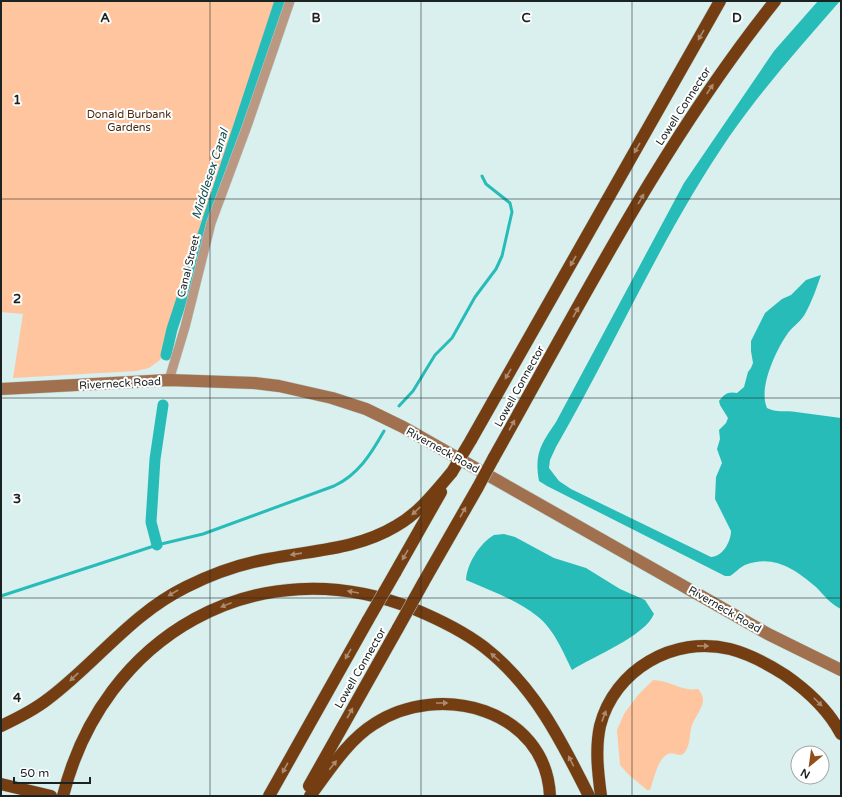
<svg xmlns="http://www.w3.org/2000/svg" width="842" height="797" viewBox="0 0 842 797" font-family="'Varela Round',sans-serif">
  <style>
    .green { fill: #ffc59f }
    .water { fill: #28bcb8 }
    .lines { fill: none; stroke-linecap: round; stroke-linejoin: round }
    .stream { stroke: #28bcb8; stroke-width: 3 }
    .canal { stroke: #28bcb8; stroke-width: 11 }
    .street-casing { stroke: #b7cbca; stroke-width: 10 }
    .secondary-casing { stroke: #b7cbca; stroke-width: 13 }
    .highway-casing { stroke: #b7cbca; stroke-width: 13 }
    .street { stroke: #bb9882; stroke-width: 9 }
    .secondary { stroke: #a1704e; stroke-width: 12 }
    .highway { stroke: #743e12; stroke-width: 12 }
    .highway-bridge-casing { stroke: #b7cbca; stroke-width: 13; stroke-linecap: butt }
    .highway-bridge { stroke: #743e12; stroke-width: 12 }
    .oneway { fill: #ac8b71 }
    .grid { fill: none; stroke: #1a2222; stroke-width: 1; stroke-opacity: 0.55 }
    .labels { text-anchor: middle; stroke-width: 4; stroke-linejoin: round; paint-order: stroke }
    .street-label { font-size: 11px; fill: #1a2222; stroke: #fff }
    .park-label { font-size: 11px; fill: #4b2b14; stroke: #fff }
    .water-label { font-size: 12px; font-style: italic; fill: #134e4d; stroke: #fff }
    .grid-label { font-size: 13px; text-anchor: middle; font-weight: bold; fill: #1a2222; stroke: #fff; stroke-width: 4; stroke-linejoin: round; paint-order: stroke }
  </style>
  <rect width="100%" height="100%" fill="#d9f0ef"/>
  <g class="green">
    <path d="M 1,1 L 284,1 L 228,168 L 176,331 L 160,360 L 149,368 L 136,371 L 13,378 L 23,314 L 1,312 Z"/>
    <path d="M 653,680 C 670,680 682,692 698,689 C 710,702 697,712 692,725 C 689,733 691,744 685,752 C 680,759 674,751 668,754 C 657,759 654,780 650,790 L 647,790 L 628,774 L 620,765 L 617,730 L 624,714 L 638,695 Z"/>
  </g>
  <g class="water">
    <path d="M 818,1 L 840,1 C 802,45 762,89 729,137 C 662,235 615,345 556,447 L 550,460 L 549,468 L 559,481 L 571,489 L 711,557 C 722,557 731,542 731,531 L 715,499 L 716,477 L 722,463 L 717,449 L 720,439 L 719,430 L 726,423 L 728,418 L 720,405 L 719,401 C 724,394 728,391 737,393 L 744,387 L 748,372 L 751,368 L 753,363 L 751,351 L 751,341 L 765,313 L 782,299 L 791,295 L 806,280 L 821,275 C 817,287 812,301 806,312 C 802,321 793,326 788,333 C 776,350 758,388 767,408 C 776,413 786,410 796,412 C 811,414 826,416 841,418 L 841,609 C 829,603 825,596 816,587 C 795,569 773,554 745,565 C 740,567 735,573 730,576 L 725,576 L 547,486 L 539,481 C 534,454 541,444 556,422 L 684,183 L 774,51 Z"/>
    <path d="M 494,535 L 504,534 L 515,537 L 554,558 L 586,568 L 620,589 L 645,600 L 654,614 C 645,636 594,656 572,670 C 563,652 554,629 537,616 C 517,600 489,590 466,580 C 467,564 479,544 494,535 Z"/>
  </g>
  <g class="lines">
    <g class="stream">
      <path d="M 399,406 L 413,391 L 435,355 L 452,338 L 475,297 L 496,269 L 502,256 L 512,212 L 510,203 L 486,184 L 482,176"/>
      <path d="M 1,596 L 157,545 L 203,534 L 334,486 C 358,475 371,454 384,431"/>
    </g>
    <g class="canal">
      <path d="M 166,355 L 172,329 L 280,1"/>
      <path d="M 157,545 L 151,522 L 155,459 L 163,405"/>
    </g>
    <g class="street-casing">
      <path id="street" d="M 169,380 L 185,327 L 211,223 L 247,126 L 290,1"/>
    </g>
    <g class="secondary-casing">
      <path id="secondary" d="M 1,389 L 169,380 L 254,383 L 279,386 L 332,398 L 366,409 L 403,427 L 768,634 L 841,670"/>
    </g>
    <g class="highway-casing">
      <g id="highway">
        <path d="M 471,440 L 720,1"/>
        <path d="M 493,459 C 581,303 663,141 775,1"/>
        <path d="M 395,573 L 441,492"/>
        <path d="M 423,583 L 478,487"/>
        <path d="M 1,726 C 18,718 34,710 48,699 C 96,663 131,614 186,587 C 212,574 240,564 268,559 C 312,550 356,550 396,526 C 419,513 435,492 452,472"/>
        <path d="M 1,784 L 51,796"/>
        <path d="M 309,786 L 398,628"/>
        <path d="M 63,796 C 103,636 257,546 414,609 C 438,619 463,631 484,647 C 534,686 561,740 589,796"/>
        <path d="M 269,796 L 368,620"/>
        <path d="M 310,796 C 329,771 347,741 374,724 C 439,681 546,709 550,796"/>
        <path d="M 601,796 C 598,773 595,749 600,726 C 614,670 674,635 730,649 C 749,654 768,664 785,675 C 808,691 828,709 841,734"/>
      </g>
    </g>
    <use href="#street" class="street"/>
    <use href="#secondary" class="secondary"/>
    <use href="#highway" class="highway"/>
    <g class="highway-bridge-casing">
      <g id="highway-bridge">
        <path d="M 452,472 L 471,440"/>
        <path d="M 478,487 L 493,459"/>
        <path d="M 368,620 L 395,573"/>
        <path d="M 398,628 L 423,583"/>
      </g>
    </g>
    <use href="#highway-bridge" class="highway-bridge"/>
  </g>
  <defs><path id="oneway-solid" d="M-6-.8H1V-3.2L6.5 0L1 3.2V.8H-6Z"/></defs>
  <g class="oneway">
    <use href="#oneway-solid" transform="translate(701 35) rotate(120)"/>
    <use href="#oneway-solid" transform="translate(710 89) rotate(-56)"/>
    <use href="#oneway-solid" transform="translate(637 148) rotate(120)"/>
    <use href="#oneway-solid" transform="translate(641 199) rotate(-60)"/>
    <use href="#oneway-solid" transform="translate(573 261) rotate(120)"/>
    <use href="#oneway-solid" transform="translate(576 312) rotate(-61)"/>
    <use href="#oneway-solid" transform="translate(508 374) rotate(120)"/>
    <use href="#oneway-solid" transform="translate(512 425) rotate(-61)"/>
    <use href="#oneway-solid" transform="translate(416 511) rotate(137)"/>
    <use href="#oneway-solid" transform="translate(463 512) rotate(-61)"/>
    <use href="#oneway-solid" transform="translate(296 554) rotate(172)"/>
    <use href="#oneway-solid" transform="translate(405 555) rotate(120)"/>
    <use href="#oneway-solid" transform="translate(353 592) rotate(-170)"/>
    <use href="#oneway-solid" transform="translate(173 593) rotate(150)"/>
    <use href="#oneway-solid" transform="translate(226 605) rotate(158)"/>
    <use href="#oneway-solid" transform="translate(703 646) rotate(1)"/>
    <use href="#oneway-solid" transform="translate(348 654) rotate(120)"/>
    <use href="#oneway-solid" transform="translate(495 657) rotate(-138)"/>
    <use href="#oneway-solid" transform="translate(74 677) rotate(137)"/>
    <use href="#oneway-solid" transform="translate(818 702) rotate(45)"/>
    <use href="#oneway-solid" transform="translate(442 703)"/>
    <use href="#oneway-solid" transform="translate(350 713) rotate(-61)"/>
    <use href="#oneway-solid" transform="translate(604 716) rotate(-70)"/>
    <use href="#oneway-solid" transform="translate(571 761) rotate(-117)"/>
    <use href="#oneway-solid" transform="translate(333 765) rotate(-52)"/>
    <use href="#oneway-solid" transform="translate(285 768) rotate(119)"/>
  </g>
  <path class="grid" d="M 210,1 L 210,796M 421,1 L 421,796M 632,1 L 632,796M 1,199 L 841,199M 1,398 L 841,398M 1,598 L 841,598"/>
  <g class="labels">
    <g class="street-label">
      <text transform="translate(683 106) rotate(-57)" y="4">Lowell Connector</text>
      <text transform="translate(188 266) rotate(-76)" y="4">Canal Street</text>
      <text transform="translate(120 383) rotate(-3)" y="4">Riverneck Road</text>
      <text transform="translate(519 386) rotate(-61)" y="4">Lowell Connector</text>
      <text transform="translate(443 450) rotate(29)" y="4">Riverneck Road</text>
      <text transform="translate(725 609) rotate(30)" y="4">Riverneck Road</text>
      <text transform="translate(360 668) rotate(-60)" y="4">Lowell Connector</text>
    </g>
    <g class="park-label">
      <text x="129" y="118">Donald Burbank<tspan x="129" dy="13">Gardens</tspan></text>
    </g>
    <g class="water-label">
      <text transform="translate(210 174) rotate(-72)" y="4">Middlesex Canal</text>
    </g>
  </g>
  <g class="grid-label">
    <text x="105" y="22">A</text>
    <text x="316" y="22">B</text>
    <text x="526" y="22">C</text>
    <text x="737" y="22">D</text>
    <text x="17" y="104">1</text>
    <text x="17" y="303">2</text>
    <text x="17" y="503">3</text>
    <text x="17" y="702">4</text>
  </g>
  <rect width="842" height="797" fill="none" stroke="#1a2222" stroke-width="4"/>
  <g transform="translate(810 765) rotate(209)"><circle r="19" fill="#ffffff" stroke="#a3a7a7"/>
  <path d="M0-3L7 15L0 10L-7 15Z" fill="#914f1c"/>
  <text y="-6" font-size="11" font-weight="bold" text-anchor="middle" fill="#1a2222">N</text>
  </g>
  <path d="M14 777v6h76v-6" fill="none" stroke="#1a2222" stroke-width="2"/>
  <text x="20" y="777" font-size="12" fill="#1a2222" stroke="#ffffff" stroke-width="3" paint-order="stroke">50 m</text>
</svg>
